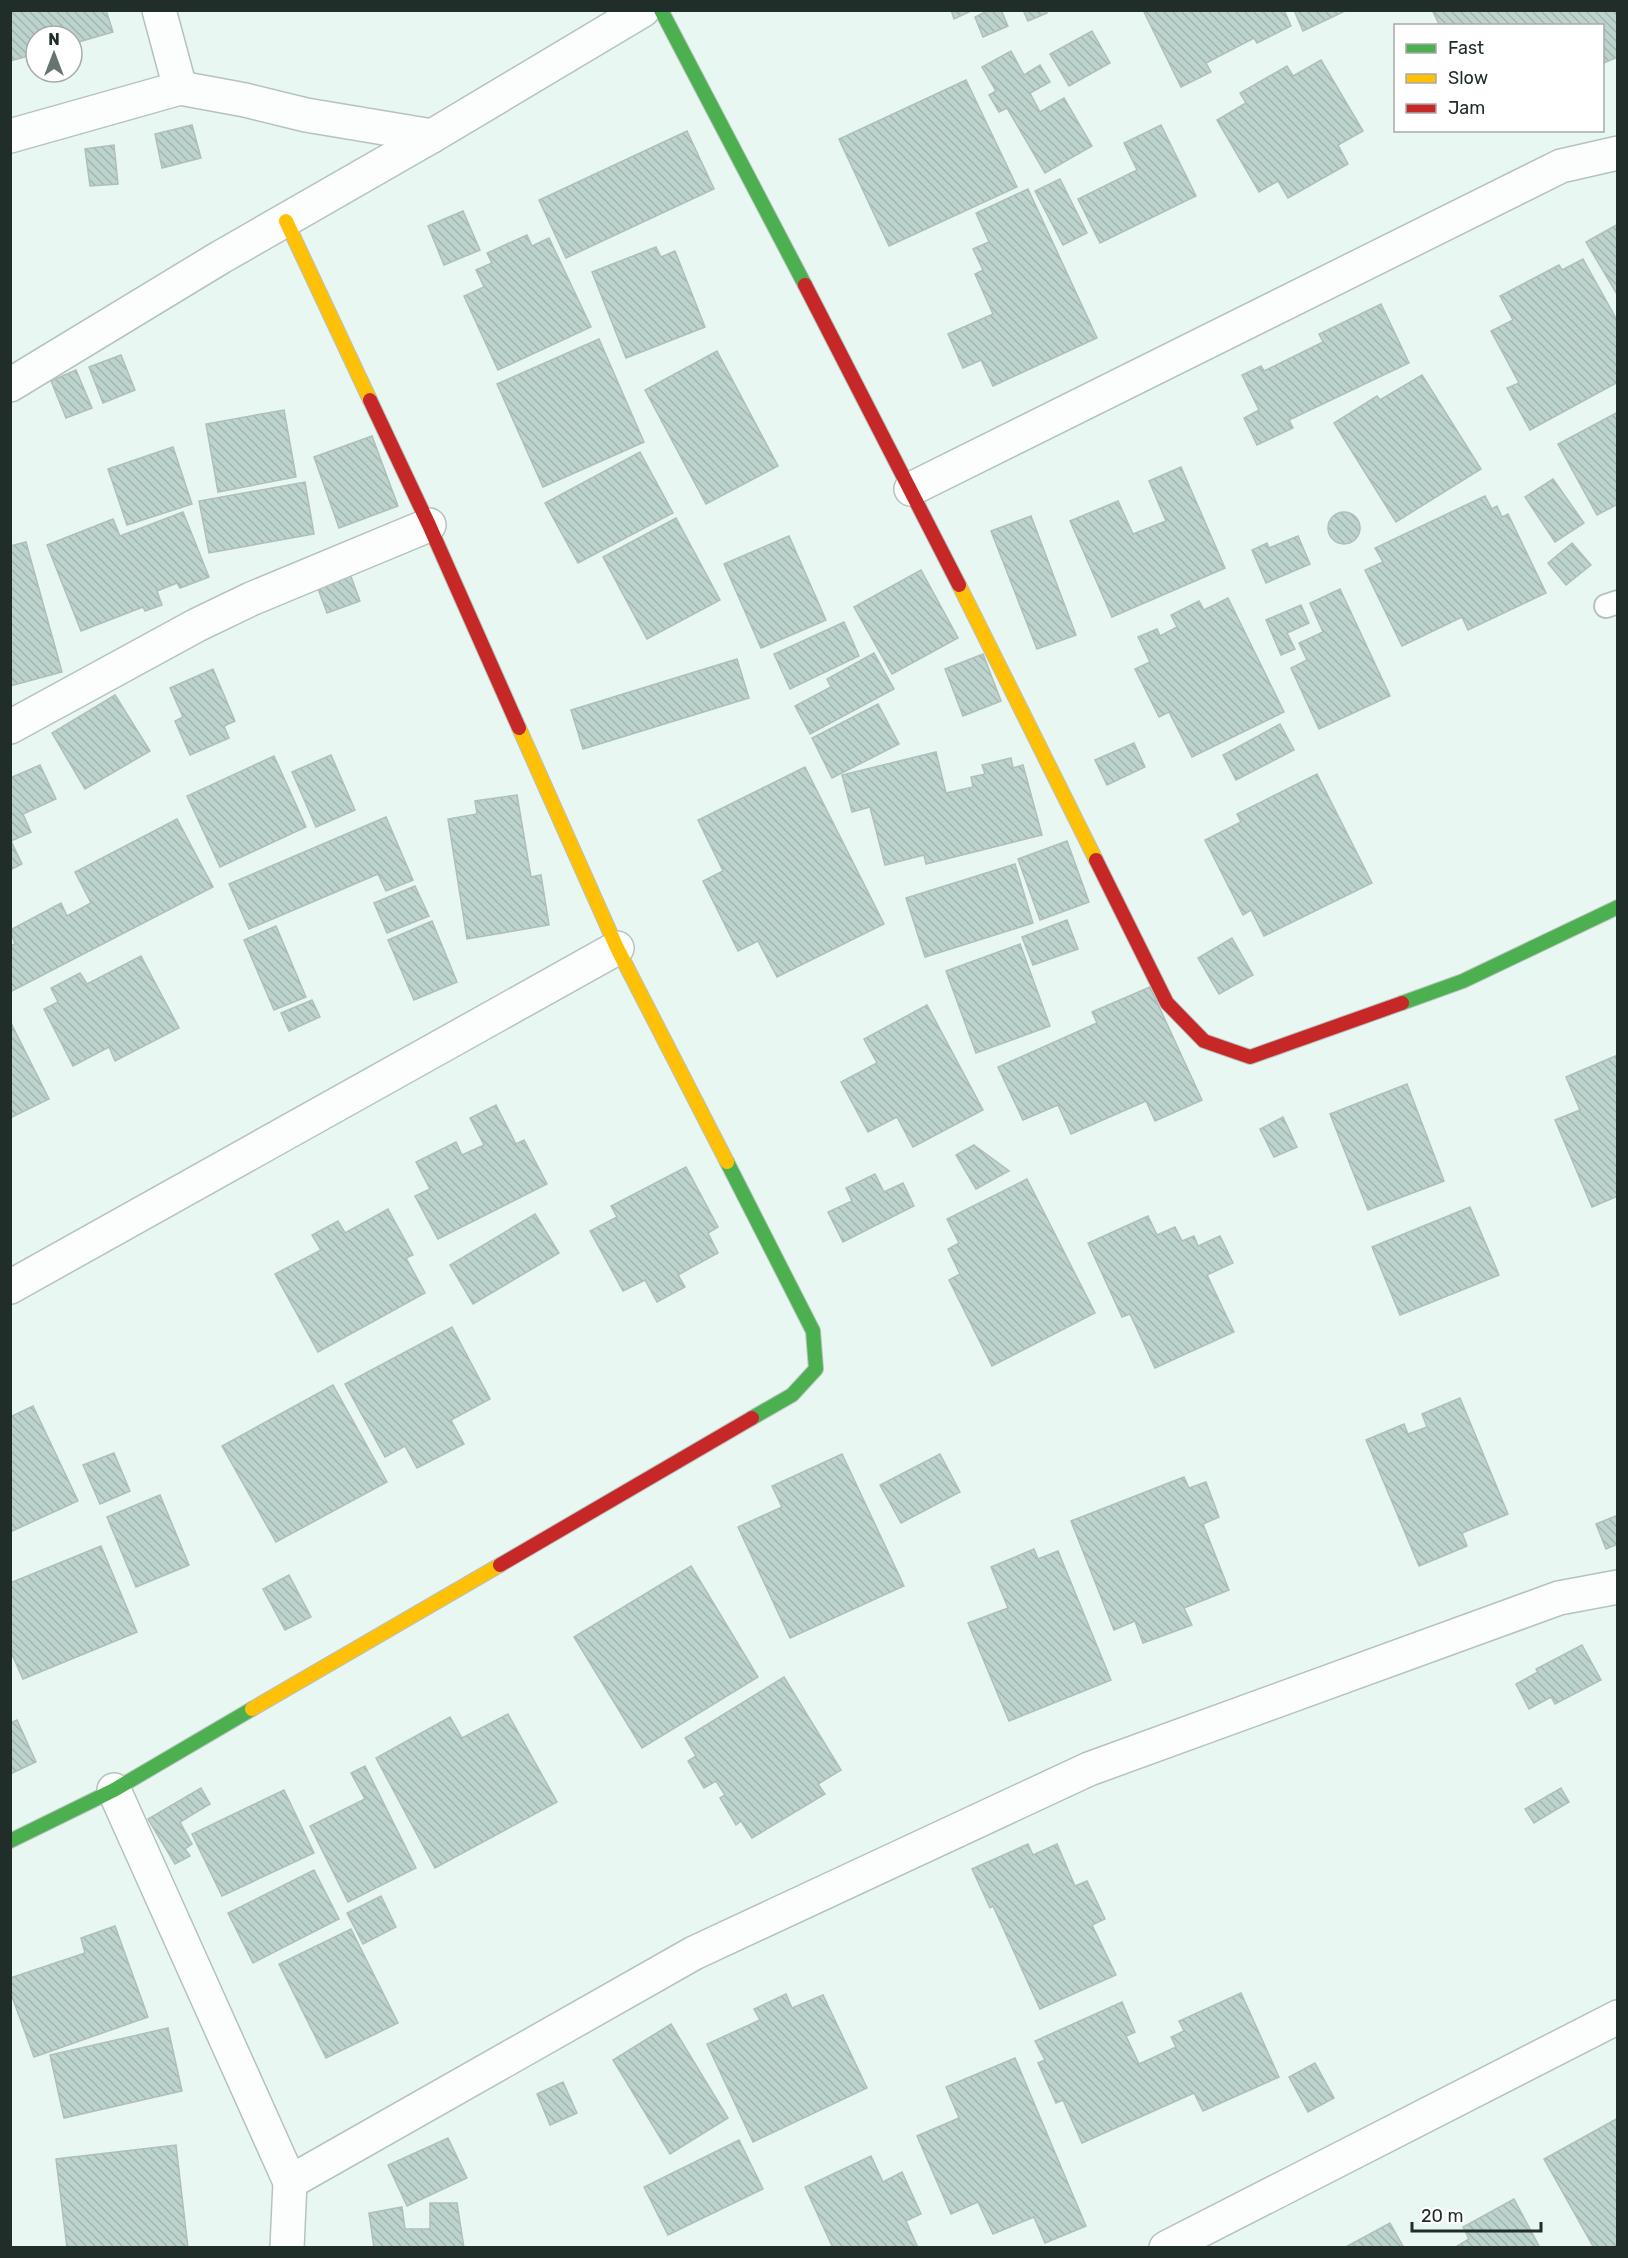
<svg xmlns="http://www.w3.org/2000/svg" width="1628" height="2258" viewBox="0 0 1628 2258" font-family="Rubik,sans-serif">
  <style>
    .building { fill: url(#building-back-hatch); stroke: #b1beb9; stroke-width: 1.5 }
    .lines { fill: none; stroke-linecap: round; stroke-linejoin: round }
    .lane-casing { stroke: #b6c2be; stroke-width: 26 }
    .street-casing { stroke: #b6c2be; stroke-width: 36 }
    .fast-casing { stroke: #b6c2be; stroke-width: 16 }
    .slow-casing { stroke: #b6c2be; stroke-width: 16 }
    .jam-casing { stroke: #b6c2be; stroke-width: 16 }
    .lane { stroke: #fcfefd; stroke-width: 22 }
    .street { stroke: #fcfefd; stroke-width: 33 }
    .fast { stroke: #4caf50; stroke-width: 14 }
    .slow { stroke: #ffc107; stroke-width: 14 }
    .jam { stroke: #c62828; stroke-width: 14 }
  </style>
  <defs>
    <pattern id="building-back-hatch" width="6" height="6" patternUnits="userSpaceOnUse" patternTransform="scale(1.5)"><rect width="6" height="6" fill="#bcd4cd"/><path d="M-1 5l2 2M0 0l6 6M5-1l2 2" fill="none" stroke="#a1b6b0"/></pattern>
  </defs>
  <rect width="100%" height="100%" fill="#e9f7f2"/>
  <g class="building">
    <path d="M 10,10 L 106,10 L 113,32 L 72,44 L 72,36 L 36,36 L 36,54 L 10,61 Z"/>
    <path d="M 951,10 L 971,10 L 971,11 L 954,19 Z"/>
    <path d="M 989,10 L 1001,10 L 1008,26 L 983,37 L 975,17 Z"/>
    <path d="M 1023,10 L 1046,10 L 1047,13 L 1028,21 Z"/>
    <path d="M 1143,10 L 1284,10 L 1291,26 L 1257,43 L 1254,38 L 1206,63 L 1211,72 L 1181,87 Z"/>
    <path d="M 1294,10 L 1347,10 L 1303,31 Z"/>
    <path d="M 1432,10 L 1618,10 L 1618,57 L 1604,63 L 1602,26 L 1440,26 Z"/>
    <path d="M 1092,31 L 1110,63 L 1069,86 L 1050,54 Z"/>
    <path d="M 1011,51 L 1024,75 L 1040,65 L 1050,82 L 1030,93 L 1040,112 L 1064,98 L 1092,146 L 1045,173 L 1007,108 L 999,112 L 989,95 L 996,91 L 982,67 Z"/>
    <path d="M 1321,60 L 1363,131 L 1338,145 L 1348,164 L 1288,198 L 1278,181 L 1259,192 L 1217,120 L 1246,103 L 1240,93 L 1287,66 L 1293,76 Z"/>
    <path d="M 966,80 L 1017,187 L 889,246 L 839,139 Z"/>
    <path d="M 192,125 L 201,158 L 162,168 L 155,134 Z"/>
    <path d="M 1161,125 L 1196,196 L 1100,243 L 1078,199 L 1137,170 L 1124,143 Z"/>
    <path d="M 687,131 L 714,189 L 566,258 L 539,200 Z"/>
    <path d="M 114,145 L 118,184 L 90,186 L 85,149 Z"/>
    <path d="M 1060,179 L 1087,233 L 1063,245 L 1035,191 Z"/>
    <path d="M 1028,189 L 1097,338 L 993,386 L 981,360 L 963,368 L 948,334 L 993,314 L 975,274 L 983,270 L 973,249 L 989,242 L 976,213 Z"/>
    <path d="M 463,211 L 480,250 L 444,265 L 428,226 Z"/>
    <path d="M 1618,224 L 1618,296 L 1586,242 Z"/>
    <path d="M 527,235 L 532,246 L 549,238 L 591,327 L 498,370 L 464,296 L 484,287 L 476,270 L 492,263 L 487,253 Z"/>
    <path d="M 656,247 L 661,257 L 675,251 L 705,327 L 626,358 L 592,272 Z"/>
    <path d="M 1583,259 L 1618,322 L 1618,382 L 1530,430 L 1507,388 L 1519,383 L 1491,331 L 1513,320 L 1500,296 L 1559,265 L 1562,270 Z"/>
    <path d="M 1381,304 L 1409,363 L 1289,420 L 1293,428 L 1257,445 L 1244,418 L 1259,410 L 1242,375 L 1261,366 L 1264,371 L 1323,342 L 1319,334 Z"/>
    <path d="M 599,339 L 644,442 L 543,487 L 497,384 Z"/>
    <path d="M 717,351 L 778,466 L 706,504 L 645,390 Z"/>
    <path d="M 121,355 L 135,390 L 103,403 L 89,367 Z"/>
    <path d="M 76,370 L 92,408 L 66,418 L 51,381 Z"/>
    <path d="M 1422,375 L 1481,469 L 1396,522 L 1334,423 L 1377,396 L 1380,400 Z"/>
    <path d="M 284,410 L 296,477 L 218,492 L 206,424 Z"/>
    <path d="M 1618,412 L 1618,504 L 1597,515 L 1558,444 Z"/>
    <path d="M 372,436 L 398,506 L 339,528 L 314,457 Z"/>
    <path d="M 173,447 L 192,504 L 127,525 L 108,469 Z"/>
    <path d="M 640,452 L 673,513 L 578,563 L 545,503 Z"/>
    <path d="M 1181,467 L 1225,568 L 1112,617 L 1070,521 L 1118,501 L 1133,534 L 1166,521 L 1149,481 Z"/>
    <path d="M 1553,479 L 1584,523 L 1555,542 L 1525,497 Z"/>
    <path d="M 305,482 L 314,534 L 209,553 L 199,501 Z"/>
    <path d="M 1485,496 L 1492,509 L 1497,506 L 1502,517 L 1508,514 L 1546,593 L 1468,630 L 1462,617 L 1402,646 L 1365,570 L 1383,562 L 1375,548 Z"/>
    <path d="M 183,512 L 209,577 L 180,588 L 177,583 L 157,591 L 162,605 L 145,611 L 143,607 L 81,631 L 47,545 L 113,519 L 120,536 Z"/>
    <circle cx="1344" cy="528" r="16"/>
    <path d="M 1031,516 L 1076,635 L 1037,649 L 991,531 Z"/>
    <path d="M 676,518 L 720,600 L 647,639 L 603,557 Z"/>
    <path d="M 789,536 L 826,620 L 761,648 L 724,564 Z"/>
    <path d="M 1298,536 L 1310,564 L 1266,583 L 1252,550 L 1267,543 L 1269,548 Z"/>
    <path d="M 26,542 L 62,672 L 10,686 L 10,546 Z"/>
    <path d="M 1572,543 L 1591,565 L 1566,585 L 1548,563 Z"/>
    <path d="M 921,570 L 958,638 L 892,674 L 854,607 Z"/>
    <path d="M 350,574 L 360,601 L 327,613 L 317,586 Z"/>
    <path d="M 1340,589 L 1390,696 L 1319,729 L 1291,668 L 1307,660 L 1299,643 L 1323,632 L 1310,603 Z"/>
    <path d="M 1228,598 L 1284,712 L 1192,757 L 1169,712 L 1159,717 L 1135,669 L 1150,662 L 1138,637 L 1157,629 L 1160,636 L 1177,627 L 1171,615 L 1199,601 L 1204,610 Z"/>
    <path d="M 1301,605 L 1309,623 L 1287,633 L 1295,649 L 1281,655 L 1266,620 Z"/>
    <path d="M 844,622 L 859,656 L 790,689 L 774,654 Z"/>
    <path d="M 874,653 L 894,689 L 810,734 L 795,706 L 831,687 L 827,679 Z"/>
    <path d="M 983,654 L 1001,701 L 963,716 L 945,669 Z"/>
    <path d="M 737,659 L 749,698 L 583,749 L 571,710 Z"/>
    <path d="M 213,669 L 235,721 L 224,726 L 229,738 L 190,755 L 175,721 L 183,717 L 170,688 Z"/>
    <path d="M 115,695 L 150,751 L 85,789 L 52,733 Z"/>
    <path d="M 878,704 L 899,744 L 832,778 L 812,738 Z"/>
    <path d="M 1280,724 L 1294,750 L 1236,780 L 1223,755 Z"/>
    <path d="M 1134,743 L 1145,767 L 1107,785 L 1095,760 Z"/>
    <path d="M 936,752 L 946,793 L 973,787 L 971,777 L 985,774 L 982,765 L 1011,758 L 1013,768 L 1023,765 L 1042,835 L 926,864 L 924,855 L 885,865 L 870,807 L 852,812 L 842,775 Z"/>
    <path d="M 331,755 L 355,810 L 316,827 L 292,772 Z"/>
    <path d="M 274,756 L 306,827 L 220,867 L 187,796 Z"/>
    <path d="M 40,765 L 56,799 L 23,814 L 31,832 L 11,841 L 22,864 L 10,870 L 10,778 Z"/>
    <path d="M 805,767 L 884,924 L 777,977 L 758,941 L 738,951 L 703,881 L 723,871 L 698,820 Z"/>
    <path d="M 1317,774 L 1372,883 L 1264,936 L 1251,910 L 1243,915 L 1205,840 L 1241,822 L 1237,814 Z"/>
    <path d="M 517,795 L 531,877 L 541,875 L 549,925 L 467,939 L 448,819 L 477,814 L 475,801 Z"/>
    <path d="M 386,817 L 413,880 L 386,891 L 378,874 L 249,929 L 229,884 Z"/>
    <path d="M 177,819 L 213,887 L 10,992 L 10,946 L 15,944 L 10,930 L 61,903 L 67,916 L 91,903 L 75,872 Z"/>
    <path d="M 1067,841 L 1089,902 L 1040,920 L 1018,859 Z"/>
    <path d="M 1015,864 L 1033,923 L 925,957 L 906,898 Z"/>
    <path d="M 415,886 L 429,916 L 387,933 L 374,903 Z"/>
    <path d="M 1067,920 L 1078,949 L 1033,965 L 1022,937 Z"/>
    <path d="M 432,921 L 457,982 L 414,1000 L 388,940 Z"/>
    <path d="M 276,926 L 306,997 L 274,1010 L 244,940 Z"/>
    <path d="M 1232,938 L 1253,975 L 1219,994 L 1198,958 Z"/>
    <path d="M 1020,944 L 1050,1026 L 976,1053 L 946,971 Z"/>
    <path d="M 141,956 L 179,1028 L 115,1061 L 109,1047 L 73,1066 L 44,1009 L 58,1002 L 51,988 L 80,973 L 87,984 Z"/>
    <path d="M 1150,987 L 1202,1100 L 1155,1121 L 1146,1101 L 1071,1134 L 1058,1105 L 1023,1120 L 998,1067 L 1097,1023 L 1092,1012 Z"/>
    <path d="M 312,1000 L 320,1017 L 289,1031 L 281,1013 Z"/>
    <path d="M 927,1005 L 983,1110 L 913,1147 L 897,1117 L 868,1132 L 841,1082 L 877,1063 L 864,1039 Z"/>
    <path d="M 10,1021 L 49,1099 L 10,1118 Z"/>
    <path d="M 1618,1055 L 1618,1196 L 1592,1207 L 1555,1120 L 1580,1110 L 1566,1077 Z"/>
    <path d="M 1407,1084 L 1444,1181 L 1368,1210 L 1330,1114 Z"/>
    <path d="M 496,1105 L 516,1144 L 524,1140 L 547,1184 L 438,1239 L 415,1196 L 430,1189 L 416,1162 L 456,1142 L 462,1155 L 484,1145 L 470,1118 Z"/>
    <path d="M 1283,1117 L 1297,1147 L 1274,1157 L 1260,1129 Z"/>
    <path d="M 974,1145 L 1009,1171 L 976,1189 L 956,1155 Z"/>
    <path d="M 686,1167 L 718,1227 L 708,1233 L 718,1253 L 678,1275 L 685,1287 L 657,1302 L 645,1280 L 623,1291 L 590,1231 L 617,1217 L 611,1206 Z"/>
    <path d="M 875,1174 L 884,1192 L 903,1183 L 914,1206 L 843,1242 L 828,1212 L 852,1201 L 846,1188 Z"/>
    <path d="M 1027,1179 L 1095,1313 L 992,1366 L 949,1280 L 960,1274 L 948,1249 L 959,1243 L 947,1219 Z"/>
    <path d="M 1470,1207 L 1499,1275 L 1400,1315 L 1372,1247 Z"/>
    <path d="M 388,1209 L 413,1255 L 406,1258 L 425,1293 L 318,1352 L 275,1274 L 321,1250 L 312,1235 L 338,1221 L 345,1233 Z"/>
    <path d="M 535,1214 L 559,1253 L 473,1304 L 450,1265 Z"/>
    <path d="M 1148,1216 L 1157,1235 L 1175,1227 L 1182,1241 L 1194,1236 L 1198,1246 L 1220,1236 L 1233,1263 L 1207,1275 L 1234,1332 L 1155,1368 L 1130,1314 L 1122,1317 L 1088,1243 Z"/>
    <path d="M 452,1327 L 490,1399 L 451,1420 L 464,1444 L 417,1468 L 405,1446 L 385,1457 L 345,1384 Z"/>
    <path d="M 333,1385 L 387,1482 L 276,1542 L 222,1446 Z"/>
    <path d="M 1460,1398 L 1508,1514 L 1462,1533 L 1467,1546 L 1419,1566 L 1366,1440 L 1404,1424 L 1408,1434 L 1427,1427 L 1422,1414 Z"/>
    <path d="M 33,1406 L 78,1501 L 10,1532 L 10,1417 Z"/>
    <path d="M 114,1453 L 130,1491 L 100,1504 L 83,1465 Z"/>
    <path d="M 842,1454 L 904,1586 L 790,1638 L 738,1527 L 782,1507 L 772,1486 Z"/>
    <path d="M 940,1454 L 960,1492 L 901,1523 L 880,1485 Z"/>
    <path d="M 1184,1477 L 1189,1488 L 1206,1482 L 1219,1517 L 1203,1524 L 1229,1590 L 1184,1608 L 1192,1625 L 1143,1643 L 1135,1621 L 1114,1630 L 1071,1521 Z"/>
    <path d="M 160,1495 L 189,1565 L 136,1587 L 107,1517 Z"/>
    <path d="M 1618,1515 L 1618,1544 L 1606,1549 L 1596,1524 Z"/>
    <path d="M 101,1546 L 137,1632 L 23,1679 L 10,1650 L 10,1583 Z"/>
    <path d="M 1034,1549 L 1038,1559 L 1058,1551 L 1111,1680 L 1009,1721 L 968,1623 L 1008,1608 L 991,1567 Z"/>
    <path d="M 691,1566 L 758,1677 L 642,1748 L 574,1637 Z"/>
    <path d="M 289,1575 L 311,1617 L 285,1630 L 263,1589 Z"/>
    <path d="M 1582,1645 L 1601,1680 L 1555,1704 L 1551,1697 L 1529,1709 L 1516,1684 L 1538,1672 L 1536,1669 Z"/>
    <path d="M 784,1677 L 841,1770 L 818,1784 L 825,1794 L 752,1838 L 741,1821 L 736,1825 L 720,1798 L 725,1795 L 716,1781 L 704,1788 L 688,1761 L 696,1756 L 685,1738 Z"/>
    <path d="M 508,1714 L 557,1802 L 435,1868 L 376,1758 L 450,1717 L 462,1738 Z"/>
    <path d="M 17,1720 L 36,1762 L 10,1774 L 10,1723 Z"/>
    <path d="M 365,1766 L 416,1868 L 348,1902 L 310,1826 L 365,1799 L 351,1773 Z"/>
    <path d="M 201,1788 L 210,1804 L 180,1822 L 192,1844 L 185,1849 L 190,1856 L 175,1864 L 148,1819 Z"/>
    <path d="M 1561,1788 L 1569,1802 L 1534,1823 L 1525,1809 Z"/>
    <path d="M 284,1790 L 314,1853 L 222,1896 L 192,1834 Z"/>
    <path d="M 1028,1844 L 1033,1855 L 1057,1844 L 1075,1886 L 1087,1881 L 1105,1919 L 1092,1925 L 1116,1975 L 1040,2009 L 993,1906 L 990,1908 L 972,1869 Z"/>
    <path d="M 314,1870 L 339,1919 L 253,1963 L 228,1913 Z"/>
    <path d="M 381,1896 L 396,1927 L 363,1944 L 347,1913 Z"/>
    <path d="M 115,1926 L 148,2017 L 34,2057 L 10,1991 L 10,1978 L 85,1953 L 81,1938 Z"/>
    <path d="M 351,1929 L 398,2023 L 326,2058 L 279,1964 Z"/>
    <path d="M 1241,1993 L 1279,2077 L 1203,2111 L 1194,2093 L 1082,2143 L 1063,2100 L 1056,2103 L 1038,2063 L 1045,2060 L 1035,2041 L 1122,2002 L 1135,2032 L 1126,2036 L 1139,2064 L 1176,2047 L 1171,2037 L 1184,2031 L 1179,2021 Z"/>
    <path d="M 786,1994 L 792,2008 L 823,1995 L 867,2088 L 753,2142 L 707,2044 L 760,2020 L 754,2009 Z"/>
    <path d="M 671,2024 L 728,2118 L 670,2154 L 613,2060 Z"/>
    <path d="M 168,2028 L 182,2091 L 64,2118 L 50,2055 Z"/>
    <path d="M 1015,2058 L 1086,2226 L 1045,2243 L 1034,2217 L 993,2234 L 978,2202 L 951,2214 L 917,2136 L 959,2118 L 946,2087 Z"/>
    <path d="M 1315,2063 L 1334,2098 L 1308,2112 L 1289,2077 Z"/>
    <path d="M 563,2082 L 577,2113 L 550,2125 L 537,2094 Z"/>
    <path d="M 1618,2118 L 1618,2248 L 1594,2248 L 1544,2159 Z"/>
    <path d="M 448,2138 L 467,2178 L 407,2206 L 388,2165 Z"/>
    <path d="M 739,2140 L 763,2189 L 668,2235 L 644,2187 Z"/>
    <path d="M 176,2145 L 188,2248 L 67,2248 L 56,2159 Z"/>
    <path d="M 871,2156 L 883,2182 L 902,2172 L 921,2214 L 906,2221 L 918,2248 L 833,2248 L 805,2187 Z"/>
    <path d="M 1514,2199 L 1540,2248 L 1454,2248 L 1469,2239 L 1463,2227 Z"/>
    <path d="M 430,2203 L 457,2203 L 464,2248 L 374,2248 L 369,2213 L 402,2207 L 405,2229 L 430,2229 Z"/>
    <path d="M 1390,2223 L 1404,2248 L 1344,2248 Z"/>
  </g>
  <g class="lines">
    <g class="lane-casing">
      <path id="lane" d="M 1606,606 L 1618,602"/>
    </g>
    <g class="street-casing">
      <g id="street">
        <path d="M 159,10 L 180,88"/>
        <path d="M 10,136 L 180,88 L 245,100 L 306,115 L 432,136"/>
        <path d="M 10,385 L 221,257 L 432,136 L 643,10"/>
        <path d="M 911,489 L 1561,166 L 1618,153"/>
        <path d="M 10,727 L 197,625 L 251,599 L 429,525"/>
        <path d="M 10,1287 L 617,948"/>
        <path d="M 114,1790 L 290,2182 L 287,2248"/>
        <path d="M 290,2182 L 694,1953 L 1089,1769 L 1559,1598 L 1618,1587"/>
        <path d="M 1166,2248 L 1618,2017"/>
      </g>
    </g>
    <g class="fast-casing">
      <g id="fast">
        <path d="M 661,10 L 805,285"/>
        <path d="M 1402,1003 L 1463,981 L 1618,907"/>
        <path d="M 727,1162 L 813,1331 L 816,1369 L 792,1395 L 752,1418"/>
        <path d="M 10,1841 L 114,1790 L 252,1709"/>
      </g>
    </g>
    <g class="slow-casing">
      <g id="slow">
        <path d="M 286,221 L 370,400"/>
        <path d="M 959,585 L 1096,860"/>
        <path d="M 519,728 L 617,948 L 727,1162"/>
        <path d="M 252,1709 L 500,1565"/>
      </g>
    </g>
    <g class="jam-casing">
      <g id="jam">
        <path d="M 805,285 L 959,585"/>
        <path d="M 370,400 L 429,525 L 519,728"/>
        <path d="M 1096,860 L 1167,1003 L 1204,1041 L 1250,1057 L 1402,1003"/>
        <path d="M 500,1565 L 752,1418"/>
      </g>
    </g>
    <use href="#lane" class="lane"/>
    <use href="#street" class="street"/>
    <use href="#fast" class="fast"/>
    <use href="#slow" class="slow"/>
    <use href="#jam" class="jam"/>
  </g>
  <rect width="1628" height="2258" fill="none" stroke="#212d29" stroke-width="24"/>
  <rect x="1394" y="24" width="210" height="108" fill="#ffffff" stroke="#a6aba9" stroke-width="1.5"/>
  <rect x="1406" y="44" width="30" height="9" fill="#4caf50" stroke="#a6aba9" stroke-width="1.5"/>
  <text x="1448" y="54" font-size="18" fill="#212d29">Fast</text>
  <rect x="1406" y="74" width="30" height="9" fill="#ffc107" stroke="#a6aba9" stroke-width="1.5"/>
  <text x="1448" y="84" font-size="18" fill="#212d29">Slow</text>
  <rect x="1406" y="104" width="30" height="9" fill="#c62828" stroke="#a6aba9" stroke-width="1.5"/>
  <text x="1448" y="114" font-size="18" fill="#212d29">Jam</text>
  <g transform="translate(54 54)"><circle r="28" fill="#ffffff" stroke="#a6aba9" stroke-width="1.5"/>
  <path d="M0-4.5L10 22L0 15L-10 22Z" fill="#67746f"/>
  <text y="-9" font-size="16" font-weight="bold" text-anchor="middle" fill="#212d29">N</text>
  </g>
  <path d="M1412 2222v9h129v-9" fill="none" stroke="#212d29" stroke-width="3"/>
  <text x="1421" y="2222" font-size="18" fill="#212d29" stroke="#ffffff" stroke-width="4.5" paint-order="stroke">20 m</text>
</svg>
